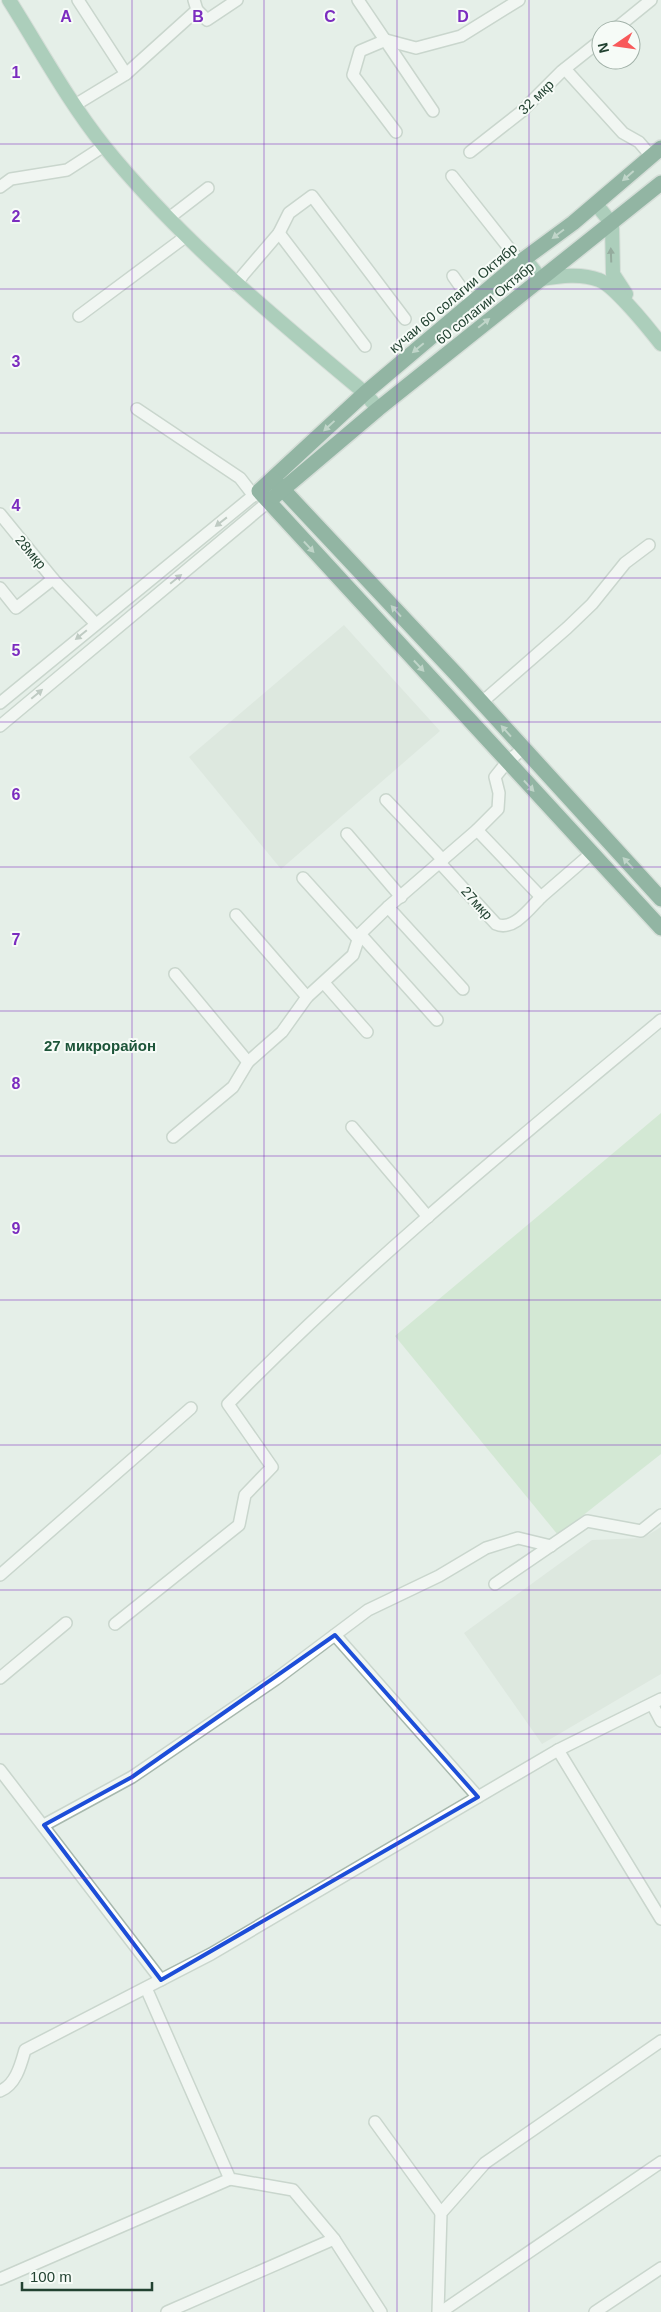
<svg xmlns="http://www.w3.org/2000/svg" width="661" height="2312" viewBox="0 0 661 2312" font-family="Helvetica,sans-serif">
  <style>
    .built { fill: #d3dfd6 }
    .green { fill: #bde0bd }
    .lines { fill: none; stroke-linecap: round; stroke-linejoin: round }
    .minor-casing { stroke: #a7b8ad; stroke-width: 14 }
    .major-casing { stroke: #c1cac5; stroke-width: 16 }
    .highway-casing { stroke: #c1cac5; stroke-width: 18 }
    .minor { stroke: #fff; stroke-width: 11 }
    .major { stroke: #67a686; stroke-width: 14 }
    .highway { stroke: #2d7051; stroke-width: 15 }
    .oneway { fill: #92b6a4 }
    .oneway2 { fill: #335b46 }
    .oneway3 { fill: #90a098 }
    .marked { fill: none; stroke: #1d4ed8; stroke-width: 4; stroke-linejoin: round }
    .grid { fill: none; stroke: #7b2cbf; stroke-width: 1; stroke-opacity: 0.55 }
    .labels { text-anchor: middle; stroke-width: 4; stroke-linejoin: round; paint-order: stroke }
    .street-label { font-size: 14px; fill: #224231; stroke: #f6fbf7 }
    .neighbourhood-label { font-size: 15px; font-weight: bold; fill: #1d5539; stroke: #f6fbf7 }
    .grid-label { font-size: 16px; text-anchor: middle; font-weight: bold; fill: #7b2cbf; stroke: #f6fbf7; stroke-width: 4; stroke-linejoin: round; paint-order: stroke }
  </style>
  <rect width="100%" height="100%" fill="#e5efe8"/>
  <g class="built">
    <path d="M 344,625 L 440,731 L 281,869 L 189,757 Z"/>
    <path d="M 661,1527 L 661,1674 L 542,1744 L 464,1633 L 592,1540 L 643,1538 Z"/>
  </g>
  <path class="green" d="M 661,1113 L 661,1454 L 558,1535 L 395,1336 Z"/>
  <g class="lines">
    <g class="minor-casing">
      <g id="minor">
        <path d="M 78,0 L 126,74"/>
        <path d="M 194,0 L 197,10 L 207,20 L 237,0"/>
        <path d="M 358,0 L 433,111"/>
        <path d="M 614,30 L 651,0"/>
        <path d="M 565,69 L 623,133 L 639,142 L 651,156"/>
        <path d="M 75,105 L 126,74 L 197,10"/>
        <path d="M 396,132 L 353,75 L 360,51 L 386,40 L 416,48 L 461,36 L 519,0"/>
        <path d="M 470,152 L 521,112 L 562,71 L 601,40"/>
        <path d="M 452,176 L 520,262"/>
        <path d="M 0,187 L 11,179 L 67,170 L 104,146"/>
        <path d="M 169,218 L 208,188"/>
        <path d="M 279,233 L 365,346"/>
        <path d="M 453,276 L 472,303"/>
        <path d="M 236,285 L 243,275 L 279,233 L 289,213 L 312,196 L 405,319"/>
        <path d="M 79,316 L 185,237"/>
        <path d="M 137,409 L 240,478 L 254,496"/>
        <path d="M 0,514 L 53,579 L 16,608 L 0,588"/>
        <path d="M 53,579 L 95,623"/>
        <path d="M 0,703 L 259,491"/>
        <path d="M 481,703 L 567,628 L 592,604 L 625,563 L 649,545"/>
        <path d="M 0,726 L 268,502"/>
        <path d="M 386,800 L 443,860"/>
        <path d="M 477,830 L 541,897 L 593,852"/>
        <path d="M 347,834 L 401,897"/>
        <path d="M 440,863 L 496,924 C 513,932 530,908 541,897"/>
        <path d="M 303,878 L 359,940"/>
        <path d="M 388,907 L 463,989"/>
        <path d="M 236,915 L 307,997"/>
        <path d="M 360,934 L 437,1020"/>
        <path d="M 175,974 L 248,1062"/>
        <path d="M 324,983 L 367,1032"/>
        <path d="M 352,1127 L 428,1217"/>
        <path d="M 173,1137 L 233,1087 L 248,1062 L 282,1032 L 307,997 L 353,955 L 360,934 L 388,907 L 477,830 L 498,809 L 499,793 L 495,777 L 507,762 L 523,749"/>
        <path d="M 0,1575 L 191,1408"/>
        <path d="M 495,1584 L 587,1521 L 641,1531 L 661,1515"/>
        <path d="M 115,1624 L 239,1525 L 245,1495 L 272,1467 L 228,1404 C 363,1266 513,1143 661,1020"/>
        <path d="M 335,1635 L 478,1797"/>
        <path d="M 0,1678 L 66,1623"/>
        <path d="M 652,1704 L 661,1721"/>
        <path d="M 558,1750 L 661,1919"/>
        <path d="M 0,1770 L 161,1980"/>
        <path d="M 44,1825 L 132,1777 L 276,1679 L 368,1610 L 439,1576 L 486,1548 L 518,1538 L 551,1546"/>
        <path d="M 146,1988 L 230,2179 L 293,2190 L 334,2239 L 381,2312"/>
        <path d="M 0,2091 C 16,2085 21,2064 25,2050 L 211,1954 L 558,1750 L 661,1699"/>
        <path d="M 375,2122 L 441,2213"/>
        <path d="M 0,2279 L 230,2179"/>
        <path d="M 167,2312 L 334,2239"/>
        <path d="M 438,2312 L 441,2213 L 485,2163 L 661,2041"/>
        <path d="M 441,2312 L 661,2162"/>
        <path d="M 595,2312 L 661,2268"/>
      </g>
    </g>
    <g class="major-casing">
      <g id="major">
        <path d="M 9,0 C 40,49 68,101 104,146 C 180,240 273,316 365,393 L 378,409"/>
        <path d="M 596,204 L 612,224 L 613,274 L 626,294"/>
        <path d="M 525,259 L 541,279 C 560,276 581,273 599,280 C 614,285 650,330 661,344"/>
      </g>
    </g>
    <g class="highway-casing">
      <g id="highway">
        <path d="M 661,148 L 573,223 L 520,262 L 365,393 L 259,491 L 661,928"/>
        <path d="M 273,479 L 456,674 L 661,899"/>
        <path d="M 275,496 L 378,409 L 661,183"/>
      </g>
    </g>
    <use href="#minor" class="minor"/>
    <use href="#major" class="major"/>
    <use href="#highway" class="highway"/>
  </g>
  <defs><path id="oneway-solid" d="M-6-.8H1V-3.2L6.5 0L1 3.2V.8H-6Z" transform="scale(1.25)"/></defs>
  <g class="oneway">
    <use href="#oneway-solid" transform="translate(628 176) rotate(139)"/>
    <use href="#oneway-solid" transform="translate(558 234) rotate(143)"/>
    <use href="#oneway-solid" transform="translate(484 323) rotate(-39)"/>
    <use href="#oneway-solid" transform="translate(418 348) rotate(140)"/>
    <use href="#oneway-solid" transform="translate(329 426) rotate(137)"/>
    <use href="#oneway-solid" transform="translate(309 547) rotate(47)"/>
    <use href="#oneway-solid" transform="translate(396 611) rotate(-132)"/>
    <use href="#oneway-solid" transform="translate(419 666) rotate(47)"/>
    <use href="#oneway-solid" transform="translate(506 731) rotate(-132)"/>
    <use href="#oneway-solid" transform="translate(529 786) rotate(47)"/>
    <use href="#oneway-solid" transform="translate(628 863) rotate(-133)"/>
  </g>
  <use class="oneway2" href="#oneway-solid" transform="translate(611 255) rotate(-92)"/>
  <g class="oneway3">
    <use href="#oneway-solid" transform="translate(221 522) rotate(142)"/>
    <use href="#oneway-solid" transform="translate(176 579) rotate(-39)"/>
    <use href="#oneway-solid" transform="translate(81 635) rotate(141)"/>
    <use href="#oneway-solid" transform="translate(37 694) rotate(-40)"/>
  </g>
  <path d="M0 0H661V2312H0ZM 335,1635 L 478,1797 L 161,1980 L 44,1825 L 132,1777 Z" fill="#e5efe8" fill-opacity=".55" fill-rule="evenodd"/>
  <path class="marked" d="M 335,1635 L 478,1797 L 161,1980 L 44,1825 L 132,1777 Z"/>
  <path class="grid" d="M 132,0 L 132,2312M 264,0 L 264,2312M 397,0 L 397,2312M 529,0 L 529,2312M 0,144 L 661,144M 0,289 L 661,289M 0,433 L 661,433M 0,578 L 661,578M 0,722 L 661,722M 0,867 L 661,867M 0,1011 L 661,1011M 0,1156 L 661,1156M 0,1300 L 661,1300M 0,1445 L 661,1445M 0,1590 L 661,1590M 0,1734 L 661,1734M 0,1878 L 661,1878M 0,2023 L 661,2023M 0,2168 L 661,2168"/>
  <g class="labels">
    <g class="street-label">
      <text transform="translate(536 97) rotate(-44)" y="5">32 мкр</text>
      <text transform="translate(453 298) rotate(-40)" y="5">кучаи 60 солагии Октябр</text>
      <text transform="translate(485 303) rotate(-39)" y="5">60 солагии Октябр</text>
      <text transform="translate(31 552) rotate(50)" y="5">28мкр</text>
      <text transform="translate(477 903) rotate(48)" y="5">27мкр</text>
    </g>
    <g class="neighbourhood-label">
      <text x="100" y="1051">27 микрорайон</text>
    </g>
  </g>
  <g class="grid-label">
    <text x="66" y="22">A</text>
    <text x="198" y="22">B</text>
    <text x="330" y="22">C</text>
    <text x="463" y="22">D</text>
    <text x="16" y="78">1</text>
    <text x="16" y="222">2</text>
    <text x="16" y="367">3</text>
    <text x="16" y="511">4</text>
    <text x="16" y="656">5</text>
    <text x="16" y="800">6</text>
    <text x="16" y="945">7</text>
    <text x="16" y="1089">8</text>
    <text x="16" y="1234">9</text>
  </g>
  <g transform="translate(616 45) rotate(257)"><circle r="24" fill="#f6fbf7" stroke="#a1b1a8"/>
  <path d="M0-4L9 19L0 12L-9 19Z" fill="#f8595a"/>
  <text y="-8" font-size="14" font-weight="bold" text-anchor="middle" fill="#224231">N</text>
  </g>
  <path d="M22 2282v8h130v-8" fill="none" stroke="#224231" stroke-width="2.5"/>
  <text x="30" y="2282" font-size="15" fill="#224231" stroke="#f6fbf7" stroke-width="4" paint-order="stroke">100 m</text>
</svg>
